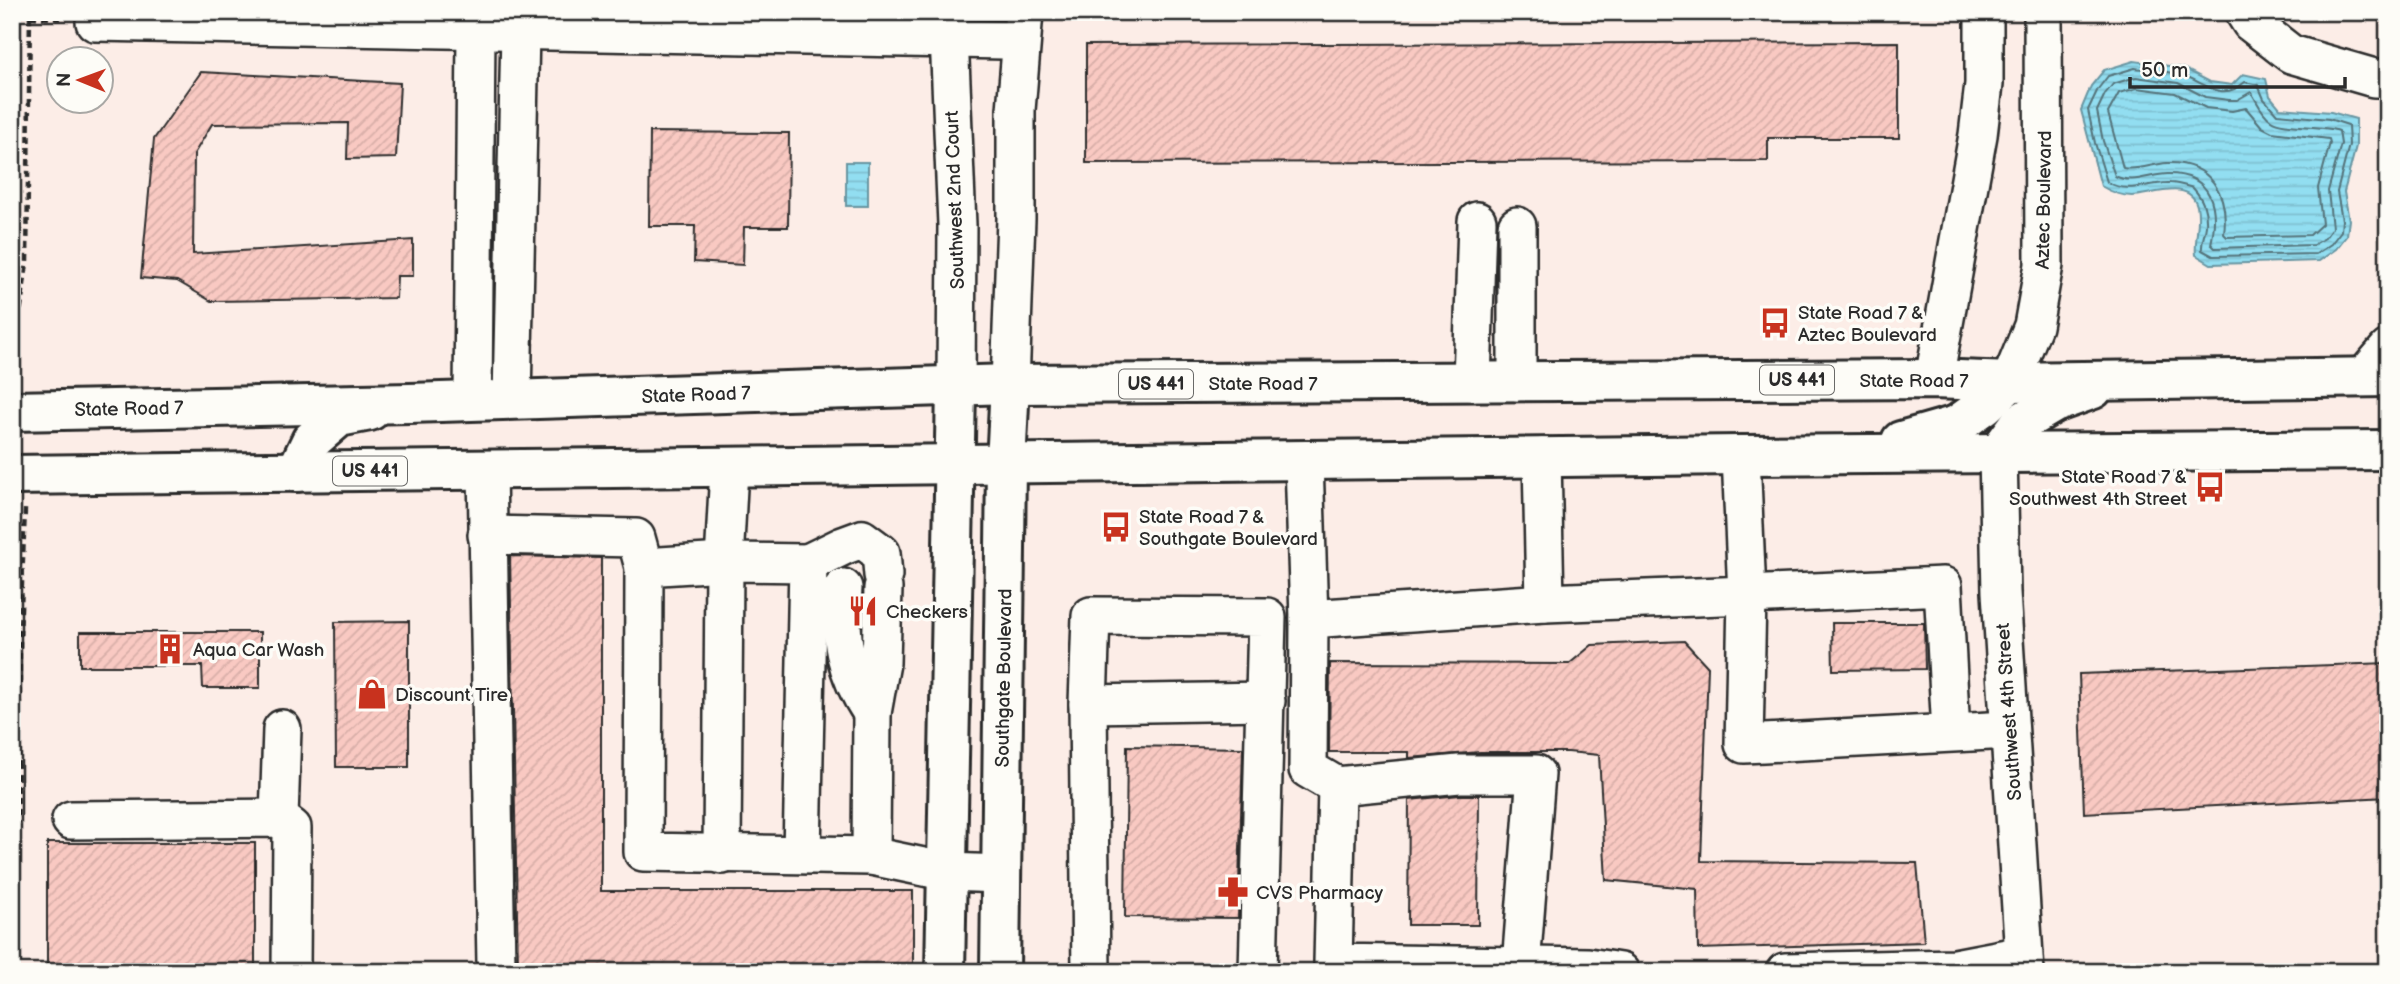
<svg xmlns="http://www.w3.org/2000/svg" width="2400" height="984" viewBox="0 0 2400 984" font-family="'Balsamiq Sans',sans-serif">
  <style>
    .water { fill: url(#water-rules); stroke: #6996a2; stroke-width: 2 }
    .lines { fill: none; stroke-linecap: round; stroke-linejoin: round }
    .shore { stroke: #54737a; stroke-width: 2 }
    .building { fill: url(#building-hatch); stroke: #2b2b2b; stroke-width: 2 }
    .minor-casing { stroke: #2b2b2b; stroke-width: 42 }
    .major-casing { stroke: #2b2b2b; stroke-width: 44 }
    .path { stroke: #2b2b2b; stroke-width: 4.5; stroke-dasharray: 7 5; stroke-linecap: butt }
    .minor { stroke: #fdfcf7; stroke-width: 37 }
    .major { stroke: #fdfcf7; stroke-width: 38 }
    .labels { text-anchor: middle; stroke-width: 7; stroke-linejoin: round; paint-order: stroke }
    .shield { fill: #fdfcf7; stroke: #6a6a68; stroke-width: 2 }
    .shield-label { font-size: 18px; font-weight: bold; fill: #2b2b2b }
    .street-label { font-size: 19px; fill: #2b2b2b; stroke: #fdfcf7 }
    .poi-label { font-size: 19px; fill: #2b2b2b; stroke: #fdfcf7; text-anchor: start }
  </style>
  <defs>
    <pattern id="water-rules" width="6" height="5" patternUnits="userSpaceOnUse" patternTransform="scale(1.75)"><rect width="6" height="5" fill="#92def1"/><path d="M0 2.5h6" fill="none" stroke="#7ebfcf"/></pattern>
    <pattern id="building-hatch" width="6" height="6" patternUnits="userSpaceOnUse" patternTransform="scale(1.75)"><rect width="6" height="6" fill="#f9c9c2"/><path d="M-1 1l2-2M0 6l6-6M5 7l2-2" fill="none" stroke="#d6ada7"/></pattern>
  </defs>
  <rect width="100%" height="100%" fill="#fcede7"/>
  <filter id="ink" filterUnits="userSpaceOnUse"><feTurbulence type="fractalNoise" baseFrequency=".0143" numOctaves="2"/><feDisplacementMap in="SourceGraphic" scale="14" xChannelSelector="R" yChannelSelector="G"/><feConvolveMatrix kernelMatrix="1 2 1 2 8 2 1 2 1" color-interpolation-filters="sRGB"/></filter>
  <g filter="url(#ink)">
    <g class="water">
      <path d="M 2134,61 L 2183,68 L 2210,82 L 2232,85 L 2243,74 L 2266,79 L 2270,96 L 2280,108 L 2331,112 L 2356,119 L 2356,146 L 2344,192 L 2349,220 L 2347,235 L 2336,249 L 2319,261 L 2211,264 L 2196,255 C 2194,238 2201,223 2197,206 C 2190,178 2150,196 2132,196 C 2120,196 2111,192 2101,186 L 2081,110 L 2091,86 L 2104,70 Z"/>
      <rect x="846" y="162" width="22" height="44"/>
    </g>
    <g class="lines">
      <g class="shore">
        <path d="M 2135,68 C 2149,70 2165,71 2179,74 C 2205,81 2220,104 2245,82 L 2258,85 L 2264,99 L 2277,114 L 2329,119 L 2348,125 L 2349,145 L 2337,192 L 2342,220 L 2341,231 L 2331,244 L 2316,254 L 2213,256 L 2202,250 C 2201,241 2205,235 2206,226 C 2207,210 2203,199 2193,188 C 2186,186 2177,183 2170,183 C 2147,182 2130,195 2107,182 L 2095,143 L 2088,110 L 2098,89 L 2108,76 Z"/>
        <path d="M 2136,77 L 2178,83 L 2205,97 L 2229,100 L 2237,100 L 2251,92 C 2257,101 2261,113 2271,120 C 2282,128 2322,125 2339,131 L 2341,144 L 2328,191 L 2332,228 L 2325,238 L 2313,245 L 2215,248 L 2211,244 C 2219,208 2213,174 2168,174 C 2150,174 2133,185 2115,176 L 2103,141 L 2097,111 L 2105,94 L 2113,84 Z"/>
        <path d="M 2137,88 L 2175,93 L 2206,108 L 2232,111 L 2246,108 L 2262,127 L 2272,132 L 2329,139 L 2330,143 L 2318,188 L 2322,224 L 2310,235 L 2227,237 L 2224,234 C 2229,194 2211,162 2167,163 C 2152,164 2138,171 2123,168 L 2108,113 L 2119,93 Z"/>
      </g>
    </g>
    <g class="building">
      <path d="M 1899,42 L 1899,138 L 1768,138 L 1768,161 L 1086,163 L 1086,45 Z"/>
      <path d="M 201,72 L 400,83 L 396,158 L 347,159 L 348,123 L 212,124 L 194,154 L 193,254 L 413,240 L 413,276 L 397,276 L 396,298 L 211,301 L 177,281 L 141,278 L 154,139 Z"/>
      <path d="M 650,132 L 789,133 L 788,227 L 744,227 L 743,265 L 694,262 L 695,226 L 649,226 Z"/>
      <path d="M 510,556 L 601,558 L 601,891 L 913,891 L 913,972 L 633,972 L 633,966 L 518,966 Z"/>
      <path d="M 409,621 L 409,767 L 336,767 L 335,622 Z"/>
      <path d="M 1832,623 L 1924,623 L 1925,669 L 1833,670 Z"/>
      <path d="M 80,632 L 260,632 L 260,688 L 203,688 L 202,666 L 80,666 Z"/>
      <path d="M 1684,641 L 1708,667 L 1701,861 L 1917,863 L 1924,942 L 1698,949 L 1697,889 L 1606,880 L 1599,755 L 1568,752 L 1480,752 L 1409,758 L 1409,752 L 1329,752 L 1330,663 L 1569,664 L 1592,645 Z"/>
      <path d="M 2388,663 L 2388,797 L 2084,813 L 2079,674 Z"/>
      <path d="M 1127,746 L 1243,748 L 1238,918 L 1125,917 Z"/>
      <path d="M 1460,795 L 1479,795 L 1478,925 L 1408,925 L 1409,800 Z"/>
      <rect x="47" y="843" width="208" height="129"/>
    </g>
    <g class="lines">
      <g class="minor-casing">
        <g id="minor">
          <path d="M 948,12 L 957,225 L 956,387"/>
          <path d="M 2244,12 L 2251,23 L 2291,54 L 2374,78 L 2388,78"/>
          <path d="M 95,22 L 1004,40"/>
          <path d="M 1517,226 L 1517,382"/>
          <path d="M 2364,377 L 2388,349"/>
          <path d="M 1934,379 L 1978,135 L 1984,84 L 1984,12"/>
          <path d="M 1472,382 L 1477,221"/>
          <path d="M 2010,382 L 2033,326 L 2044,265 L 2043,12"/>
          <path d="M 1010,384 L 1016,219 L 1016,110 L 1024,12"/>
          <path d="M 512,399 L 520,31"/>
          <path d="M 473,400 L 476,30"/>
          <path d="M 1998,453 L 2001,592 L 2025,972"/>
          <path d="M 1542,457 L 1545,603 L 1747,595 L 1741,455"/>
          <path d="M 1304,461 L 1309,619 L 1545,603"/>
          <path d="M 487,470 L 496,964 L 498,972"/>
          <path d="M 487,535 L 636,538 L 644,567"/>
          <path d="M 808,563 L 843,546 L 862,539 L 881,553 L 883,575"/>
          <path d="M 843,588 C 839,637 844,672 872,713"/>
          <path d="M 1309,619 L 1308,769 L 1337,786 L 1333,963 L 1588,967 L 1620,972"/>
          <path d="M 1088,704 L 1266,701"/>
          <path d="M 1951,733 L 1943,586 L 1747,595 L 1744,744 L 2009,730"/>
          <path d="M 1337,786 L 1459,774 L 1536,774 L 1521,966"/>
          <path d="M 279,818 L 282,729"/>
          <path d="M 71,820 L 279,818 L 292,828 L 291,972"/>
          <path d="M 802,854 L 808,563 L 724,562 L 644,567 L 643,852 L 871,856 L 948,872 L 1001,874"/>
          <path d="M 722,855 L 724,562 L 729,469"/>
          <path d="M 871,856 L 872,713 L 881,663 L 883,588"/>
          <path d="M 1091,972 L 1088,704 L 1091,616 L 1267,617 L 1258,972"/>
          <path d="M 1785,972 L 1955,968 L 2023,955"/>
        </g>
      </g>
      <g class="major-casing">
        <g id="major">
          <path d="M 12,411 L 410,403 L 1010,384 L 1934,379 L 2010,382 L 2388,377"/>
          <path d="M 1901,441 L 1957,425 L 1985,405 L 2010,382"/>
          <path d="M 1998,453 L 2020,423 L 2054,403 L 2093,389"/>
          <path d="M 296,472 L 311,441 L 339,417 L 370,411"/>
          <path d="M 12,475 L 1741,455 L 2388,450"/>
          <path d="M 945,972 L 956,387"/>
          <path d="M 1000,972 L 1006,464 L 1010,384"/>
        </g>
      </g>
      <g class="path">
        <path d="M 30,17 L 64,19"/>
        <path d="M 14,357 L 27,263 L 30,12"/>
        <path d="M 16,972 L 20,633 L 25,509"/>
      </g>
      <use href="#minor" class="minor"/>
      <use href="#major" class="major"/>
    </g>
  </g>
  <defs>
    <g id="bus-bare" transform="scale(2.415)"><path d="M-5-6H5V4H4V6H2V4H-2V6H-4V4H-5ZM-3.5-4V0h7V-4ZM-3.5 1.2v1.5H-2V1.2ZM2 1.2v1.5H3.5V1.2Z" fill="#c8321e" stroke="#fdfcf7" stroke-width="2.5" paint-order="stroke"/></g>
    <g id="restaurant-bare" transform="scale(2.415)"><path d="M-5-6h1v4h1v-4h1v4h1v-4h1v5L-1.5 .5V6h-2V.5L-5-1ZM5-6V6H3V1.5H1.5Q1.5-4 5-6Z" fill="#c8321e" stroke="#fdfcf7" stroke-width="2.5" paint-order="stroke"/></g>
    <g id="building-bare" transform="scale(2.415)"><path d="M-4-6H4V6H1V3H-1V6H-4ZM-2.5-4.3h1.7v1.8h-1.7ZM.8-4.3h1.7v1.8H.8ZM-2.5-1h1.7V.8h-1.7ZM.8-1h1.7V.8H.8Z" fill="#c8321e" stroke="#fdfcf7" stroke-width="2.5" paint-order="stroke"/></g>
    <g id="shop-bare" transform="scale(2.415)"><path d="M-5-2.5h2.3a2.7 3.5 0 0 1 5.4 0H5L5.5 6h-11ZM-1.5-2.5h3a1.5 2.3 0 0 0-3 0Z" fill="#c8321e" stroke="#fdfcf7" stroke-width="2.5" paint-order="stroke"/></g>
    <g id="pharmacy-bare" transform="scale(2.415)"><path d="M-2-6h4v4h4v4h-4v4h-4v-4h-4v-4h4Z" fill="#c8321e" stroke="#fdfcf7" stroke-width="2.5" paint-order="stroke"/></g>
  </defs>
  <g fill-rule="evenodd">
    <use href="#bus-bare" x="1775" y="323"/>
    <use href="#bus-bare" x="2210" y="487"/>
    <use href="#bus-bare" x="1116" y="527"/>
    <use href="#restaurant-bare" x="863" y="611"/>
    <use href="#building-bare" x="170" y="649"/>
    <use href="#shop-bare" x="372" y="694"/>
    <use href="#pharmacy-bare" x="1233" y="892"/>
  </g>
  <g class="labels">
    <g class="shield">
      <rect x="1760" y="365.5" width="74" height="29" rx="5"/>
      <rect x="1119" y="369.5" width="74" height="29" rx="5"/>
      <rect x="333" y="456.5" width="74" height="29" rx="5"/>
    </g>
    <g class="shield-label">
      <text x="1797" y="386">US 441</text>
      <text x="1156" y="390">US 441</text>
      <text x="370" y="477">US 441</text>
    </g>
    <g class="street-label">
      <text transform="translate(954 200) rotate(-92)" y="7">Southwest 2nd Court</text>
      <text transform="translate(2043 200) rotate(-89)" y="7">Aztec Boulevard</text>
      <text x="1914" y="387">State Road 7</text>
      <text x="1263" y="390">State Road 7</text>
      <text transform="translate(696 394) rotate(-2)" y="7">State Road 7</text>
      <text transform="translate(129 408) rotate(-1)" y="7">State Road 7</text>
      <text transform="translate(1003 678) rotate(-89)" y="7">Southgate Boulevard</text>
      <text transform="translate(2008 712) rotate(-94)" y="7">Southwest 4th Street</text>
    </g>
    <g class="poi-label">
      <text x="1798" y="319">State Road 7 &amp;<tspan x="1798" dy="22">Aztec Boulevard</tspan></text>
      <text x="2187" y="483" text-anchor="end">State Road 7 &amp;<tspan x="2187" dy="22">Southwest 4th Street</tspan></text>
      <text x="1139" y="523">State Road 7 &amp;<tspan x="1139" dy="22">Southgate Boulevard</tspan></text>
      <text x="886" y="618">Checkers</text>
      <text x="193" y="656">Aqua Car Wash</text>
      <text x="395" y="701">Discount Tire</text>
      <text x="1256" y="899">CVS Pharmacy</text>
    </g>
  </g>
  <rect width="2400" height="984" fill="none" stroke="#fdfcf7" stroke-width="42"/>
  <rect x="21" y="21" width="2358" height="942" fill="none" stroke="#2b2b2b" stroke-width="2.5" filter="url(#ink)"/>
  <g transform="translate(80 80) rotate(271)"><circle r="33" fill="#fdfcf7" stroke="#a9a8a5" stroke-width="2"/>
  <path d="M0-5L12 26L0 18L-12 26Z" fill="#c8321e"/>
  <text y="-10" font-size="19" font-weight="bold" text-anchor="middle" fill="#2b2b2b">N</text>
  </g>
  <path d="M2130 77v10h215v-10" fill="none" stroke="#2b2b2b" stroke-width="3.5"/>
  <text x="2141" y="77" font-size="21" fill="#2b2b2b" stroke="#fdfcf7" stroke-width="5" paint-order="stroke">50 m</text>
</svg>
